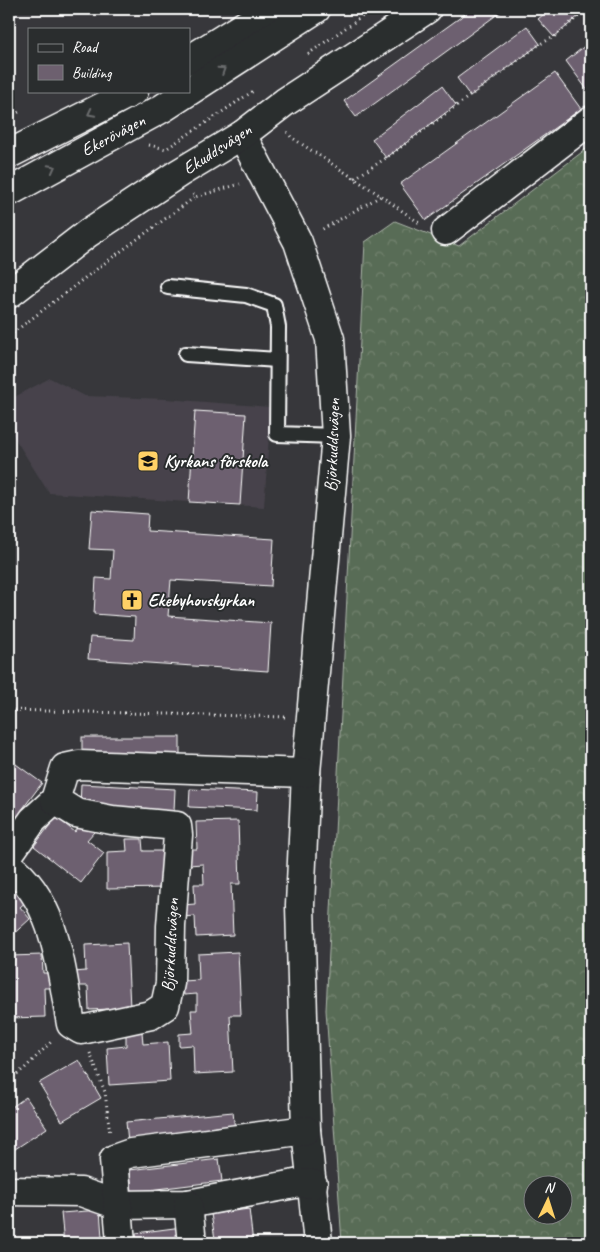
<svg xmlns="http://www.w3.org/2000/svg" width="600" height="1252" viewBox="0 0 600 1252" font-family="Caveat,sans-serif">
  <style>
    .built { fill: #47434b }
    .forest { fill: url(#forest-crowns); stroke: #acb6aa; fill-rule: evenodd }
    .building { fill: #6d606f; stroke: #fff }
    .lines { fill: none; stroke-linecap: round; stroke-linejoin: round }
    .lane-casing { stroke: #fff; stroke-width: 18 }
    .street-casing { stroke: #fff; stroke-width: 31 }
    .secondary-casing { stroke: #fff; stroke-width: 31 }
    .path { stroke: #fff; stroke-width: 3; stroke-dasharray: 1 4; stroke-linecap: butt }
    .lane { stroke: #2a2d2e; stroke-width: 14 }
    .street { stroke: #2a2d2e; stroke-width: 28 }
    .secondary { stroke: #2a2d2e; stroke-width: 28 }
    .oneway { stroke: #6a6c6d }
    .labels { text-anchor: middle; stroke-width: 4; stroke-linejoin: round; paint-order: stroke }
    .street-label { font-size: 18px; fill: #fff; stroke: #2a2d2e }
    .poi-label { font-size: 18px; font-weight: bold; fill: #fff; stroke: #2a2d2e; text-anchor: start }
  </style>
  <defs>
    <pattern id="forest-crowns" width="20" height="18" patternUnits="userSpaceOnUse" patternTransform="scale(1.25)"><rect width="20" height="18" fill="#596c56"/><path d="M2 6a3 3 0 1 1 6 0M12 15a3 3 0 1 1 6 0" fill="none" stroke="#72826f"/></pattern>
  </defs>
  <rect width="100%" height="100%" fill="#37373b"/>
  <filter id="ink" filterUnits="userSpaceOnUse"><feTurbulence type="fractalNoise" baseFrequency=".02" numOctaves="2"/><feDisplacementMap in="SourceGraphic" scale="10" xChannelSelector="R" yChannelSelector="G"/><feConvolveMatrix kernelMatrix="1 2 1 2 8 2 1 2 1" color-interpolation-filters="sRGB"/></filter>
  <g filter="url(#ink)">
    <path class="built" d="M 50,378 L 85,396 L 166,399 L 271,407 L 264,507 L 49,493 L 9,429 L 9,400 Z"/>
    <path class="forest" d="M 590,146 L 591,1243 L 342,1243 L 326,1010 L 365,242 L 395,221 L 459,246 ZM 532,1184 L 562,1184 L 562,1214 L 532,1214 Z"/>
    <g class="building">
      <path d="M 472,9 L 500,9 L 502,11 L 356,117 L 344,101 Z"/>
      <path d="M 550,9 L 587,9 L 554,37 L 538,19 Z"/>
      <path d="M 527,26 L 540,44 L 470,96 L 457,78 Z"/>
      <path d="M 591,41 L 591,95 L 566,61 Z"/>
      <path d="M 555,73 L 581,109 L 426,220 L 400,184 Z"/>
      <path d="M 442,86 L 456,105 L 386,158 L 372,139 Z"/>
      <path d="M 195,411 L 246,414 L 240,505 L 189,502 Z"/>
      <path d="M 92,510 L 148,514 L 147,531 L 274,539 L 271,586 L 171,580 L 168,616 L 271,623 L 268,671 L 88,659 L 90,637 L 134,640 L 135,617 L 94,614 L 96,578 L 111,579 L 113,550 L 89,549 Z"/>
      <rect x="82" y="737" width="98" height="21"/>
      <path d="M 9,759 L 42,783 L 21,811 L 27,815 L 20,826 L 10,819 L 9,821 Z"/>
      <path d="M 81,784 L 175,789 L 174,811 L 80,807 Z"/>
      <path d="M 190,789 L 258,792 L 257,810 L 189,807 Z"/>
      <path d="M 56,817 L 75,832 L 82,823 L 94,832 L 87,840 L 104,853 L 81,883 L 34,846 Z"/>
      <path d="M 238,821 L 240,884 L 231,884 L 233,935 L 196,937 L 195,916 L 183,917 L 183,905 L 195,904 L 194,884 L 204,884 L 203,864 L 188,865 L 187,849 L 197,849 L 196,822 Z"/>
      <path d="M 126,839 L 142,839 L 143,851 L 168,851 L 169,888 L 107,889 L 107,852 L 127,851 Z"/>
      <path d="M 15,888 L 27,901 L 20,907 L 30,919 L 9,938 L 9,893 Z"/>
      <path d="M 127,943 L 130,1008 L 89,1010 L 88,986 L 74,986 L 74,972 L 86,971 L 85,945 Z"/>
      <path d="M 238,952 L 241,1015 L 230,1015 L 233,1072 L 194,1074 L 193,1045 L 179,1046 L 179,1034 L 193,1033 L 191,1010 L 197,1010 L 197,994 L 184,995 L 183,981 L 199,980 L 198,954 Z"/>
      <path d="M 42,955 L 43,973 L 55,973 L 55,988 L 44,988 L 45,1017 L 9,1018 L 9,956 Z"/>
      <path d="M 142,1032 L 143,1044 L 168,1042 L 170,1081 L 109,1085 L 107,1048 L 126,1046 L 126,1033 Z"/>
      <path d="M 79,1060 L 101,1098 L 62,1121 L 39,1083 Z"/>
      <path d="M 26,1097 L 47,1128 L 9,1153 L 9,1103 L 12,1107 Z"/>
      <path d="M 233,1112 L 235,1131 L 128,1142 L 126,1122 Z"/>
      <path d="M 219,1159 L 222,1181 L 132,1192 L 130,1170 Z"/>
      <path d="M 249,1209 L 253,1243 L 201,1243 L 200,1240 L 215,1239 L 211,1214 Z"/>
      <path d="M 100,1210 L 102,1237 L 115,1236 L 115,1243 L 64,1243 L 61,1213 Z"/>
      <path d="M 182,1227 L 184,1243 L 137,1243 L 136,1233 Z"/>
    </g>
    <g class="lines">
      <g class="lane-casing">
        <g id="lane">
          <path d="M 168,287 L 246,295 L 274,305 L 278,327 L 277,434 L 336,436"/>
          <path d="M 186,354 L 277,360"/>
        </g>
      </g>
      <g class="street-casing">
        <g id="street">
          <path d="M 242,135 L 298,242 L 330,339 L 336,436 L 306,773 L 300,905 L 306,1130 L 318,1243"/>
          <path d="M 446,231 L 591,120"/>
          <path d="M 9,294 L 88,233 L 179,173 L 242,135 L 285,102 L 427,9"/>
          <path d="M 9,854 L 33,820 L 55,800"/>
          <path d="M 9,866 C 56,900 61,970 71,1024 L 81,1030 L 151,1015 L 165,1006 L 170,983 L 171,926 L 178,835 L 177,826 L 112,820 L 76,813 L 55,800 L 65,768 L 79,765 L 306,773"/>
          <path d="M 9,1191 L 81,1192 L 118,1205 L 188,1204 L 300,1183 L 313,1184"/>
          <path d="M 188,1204 L 192,1243"/>
          <path d="M 121,1243 L 114,1159 L 131,1153 L 306,1130"/>
        </g>
      </g>
      <g class="secondary-casing">
        <g id="secondary">
          <path d="M 189,60 L 271,9"/>
          <path d="M 9,154 L 134,91"/>
          <path d="M 9,192 L 163,108 L 316,9"/>
        </g>
      </g>
      <g class="path">
        <path d="M 308,54 L 373,9"/>
        <path d="M 9,117 L 21,111"/>
        <path d="M 287,132 L 291,137 L 381,196 L 321,230"/>
        <path d="M 149,145 L 166,149 L 255,90"/>
        <path d="M 355,178 L 386,158 L 540,44 L 554,37 L 587,9"/>
        <path d="M 193,194 L 195,197 L 240,184"/>
        <path d="M 381,196 L 418,222 L 422,224"/>
        <path d="M 9,336 L 98,268 L 195,197"/>
        <path d="M 9,710 L 286,717"/>
        <path d="M 90,1053 L 105,1092 L 110,1134"/>
        <path d="M 9,1080 L 25,1068 L 53,1040"/>
        <path d="M 9,1235 L 12,1243"/>
      </g>
      <use href="#lane" class="lane"/>
      <use href="#street" class="street"/>
      <use href="#secondary" class="secondary"/>
    </g>
    <defs><path id="oneway-chevron" d="M-2-3.5L2.5 0L-2 3.5" fill="none" stroke-width="1.6" stroke-linecap="round" stroke-linejoin="round" transform="scale(1.25)"/></defs>
    <g class="oneway">
      <use href="#oneway-chevron" transform="translate(222 70) rotate(-33)"/>
      <use href="#oneway-chevron" transform="translate(91 113) rotate(153)"/>
      <use href="#oneway-chevron" transform="translate(52 168) rotate(-28)"/>
    </g>
  </g>
  <defs>
    <g id="school-square" transform="scale(1.125)"><rect x="-9" y="-9" width="18" height="18" rx="4" fill="#ffd166" stroke="#2a2d2e"/><path d="M0-5L7-2L0 1L-7-2ZM-4 1L0 2.5L4 1V4Q0 6-4 4Z" fill="#111"/></g>
    <g id="church-square" transform="scale(1.125)"><rect x="-9" y="-9" width="18" height="18" rx="4" fill="#ffd166" stroke="#2a2d2e"/><path d="M-1.2-6h2.4v3.5h3.3v2.4h-3.3V6h-2.4V-.1h-3.3v-2.4h3.3Z" fill="#111"/></g>
  </defs>
  <g fill-rule="evenodd">
    <use href="#school-square" x="148" y="461"/>
    <use href="#church-square" x="132" y="600"/>
  </g>
  <g class="labels">
    <g class="street-label">
      <text transform="translate(113 135) rotate(-28)" y="6">Ekerövägen</text>
      <text transform="translate(217 149) rotate(-33)" y="6">Ekuddsvägen</text>
      <text transform="translate(332 445) rotate(-88)" y="6">Björkuddsvägen</text>
      <text transform="translate(170 945) rotate(-87)" y="6">Björkuddsvägen</text>
    </g>
    <g class="poi-label">
      <text x="164" y="467">Kyrkans förskola</text>
      <text x="148" y="606">Ekebyhovskyrkan</text>
    </g>
  </g>
  <rect width="600" height="1252" fill="none" stroke="#2a2d2e" stroke-width="30"/>
  <rect x="15" y="15" width="570" height="1222" fill="none" stroke="#fff" stroke-width="2" filter="url(#ink)"/>
  <rect x="28" y="28" width="162" height="65" fill="#2a2d2e" stroke="#7f8182"/>
  <rect x="38" y="44" width="25" height="8" fill="#2a2d2e" stroke="#7f8182"/>
  <text x="72" y="52" font-size="15" fill="#ffffff">Road</text>
  <rect x="38" y="65" width="25" height="15" fill="#6d606f" stroke="#7f8182"/>
  <text x="72" y="78" font-size="15" fill="#ffffff">Building</text>
  <g transform="translate(548 1200) rotate(4)"><circle r="24" fill="#2a2d2e" stroke="#7f8182"/>
  <path d="M0-4L9 19L0 12L-9 19Z" fill="#ffd166"/>
  <text y="-8" font-size="14" font-weight="bold" text-anchor="middle" fill="#ffffff">N</text>
  </g>
</svg>
